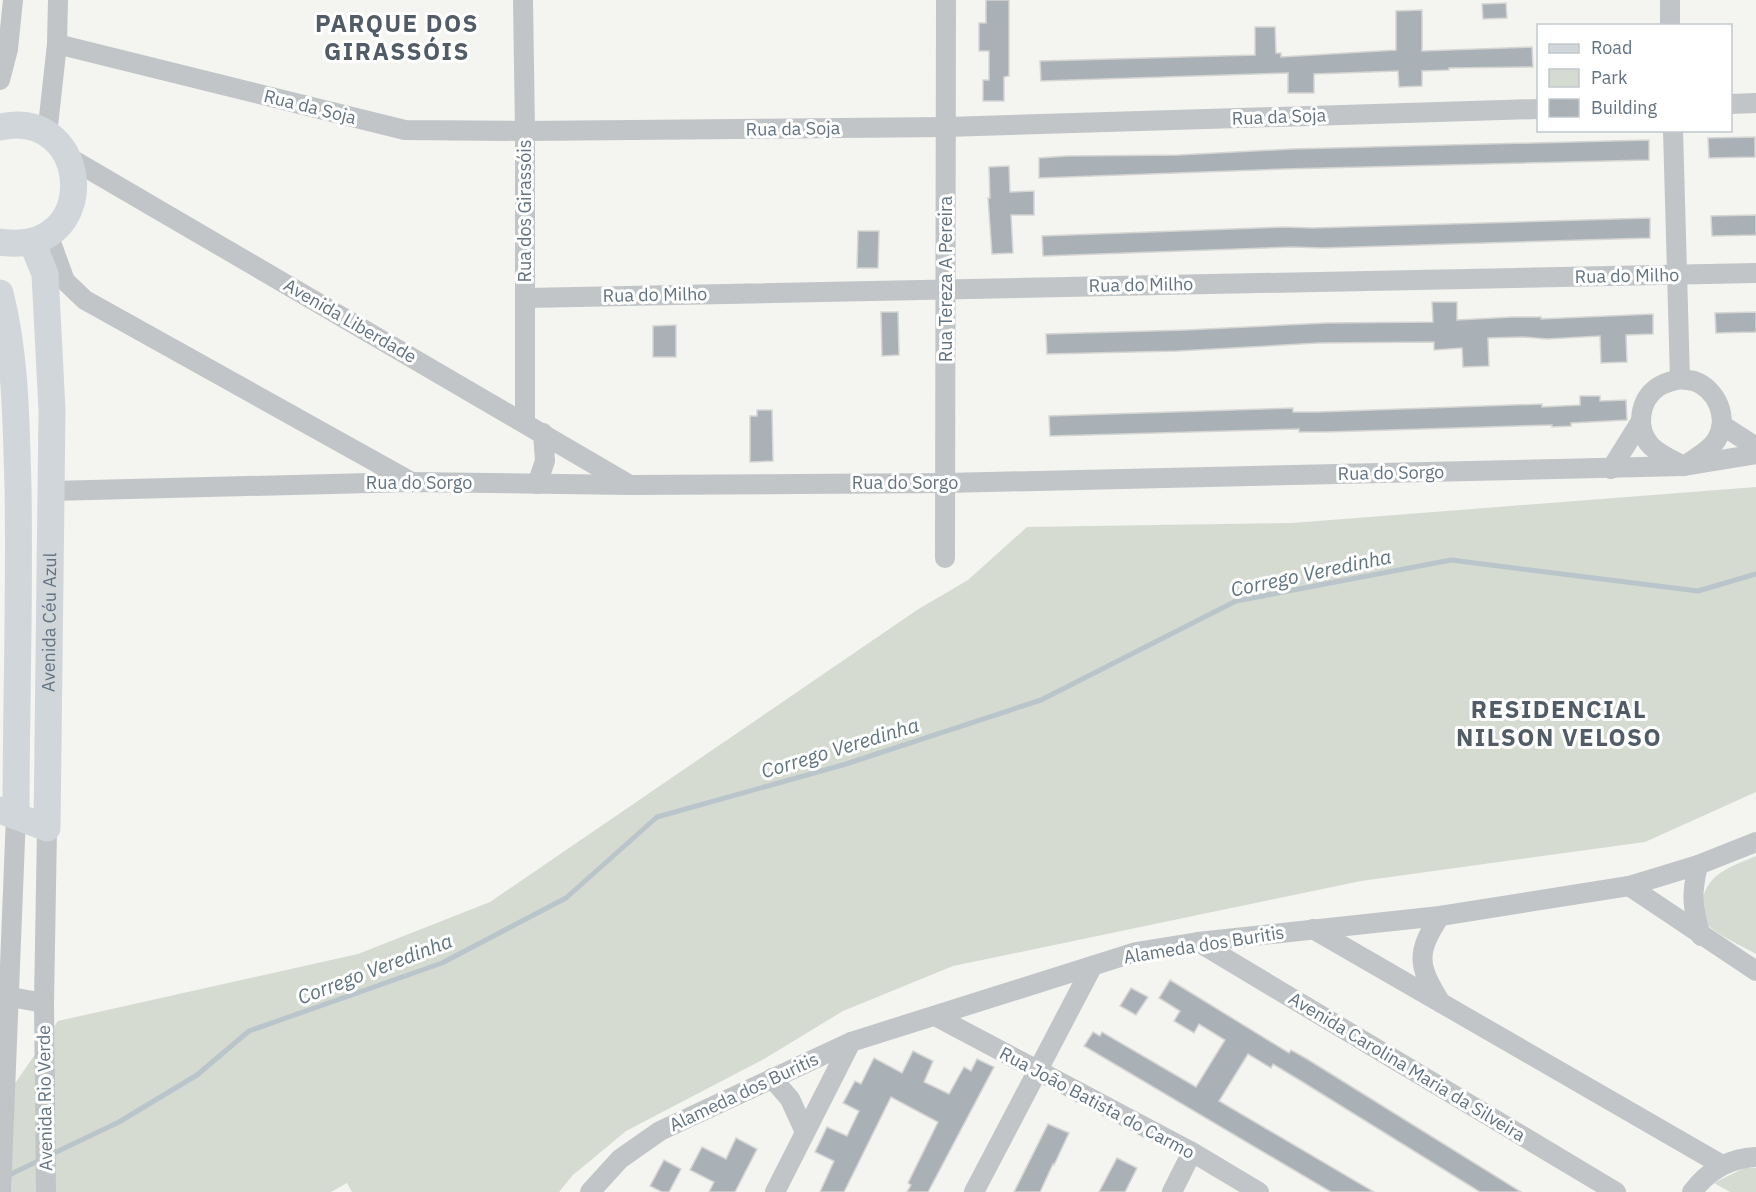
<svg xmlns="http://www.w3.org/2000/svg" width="1756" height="1192" viewBox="0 0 1756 1192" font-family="'IBM Plex Sans',sans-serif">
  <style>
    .green { fill: #d5dbd1 }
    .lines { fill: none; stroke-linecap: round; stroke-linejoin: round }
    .stream { stroke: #bac5cb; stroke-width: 5 }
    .building { fill: #aab1b6; stroke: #d5d5d3; stroke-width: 1.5 }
    .street { stroke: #c1c5c8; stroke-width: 20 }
    .secondary { stroke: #d1d6da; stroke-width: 27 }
    .labels { text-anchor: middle; stroke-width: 6; stroke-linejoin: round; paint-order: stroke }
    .street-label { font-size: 18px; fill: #637381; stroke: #fff }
    .water-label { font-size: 20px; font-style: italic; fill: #5f757f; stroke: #fff }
    .district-label { font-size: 24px; font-weight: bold; letter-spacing: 1.5px; fill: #515c66; stroke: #fff }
  </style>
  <rect width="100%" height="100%" fill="#f4f4f0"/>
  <g class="green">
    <path d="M 1756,487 L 1756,792 L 1645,842 L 1361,881 L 953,966 L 843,1011 L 764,1059 L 626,1131 L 573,1175 L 559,1192 L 352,1192 L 347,1183 L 331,1192 L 0,1192 L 5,1098 L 58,1021 L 358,954 L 490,902 L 917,610 L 968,580 L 1027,527 L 1292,523 Z"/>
    <path d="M 1756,856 L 1756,954 C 1742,946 1724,938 1711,928 C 1705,923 1702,914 1702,907 C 1703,874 1731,867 1756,856 Z"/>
    <path d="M 1744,1168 L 1756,1168 L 1756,1192 L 1730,1192 L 1714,1183 Z"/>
  </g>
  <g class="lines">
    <g class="stream">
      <path d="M 50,1155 L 119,1122 L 197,1075 L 249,1031 L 442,963 L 566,898 L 657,817 L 846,764 L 1041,700 L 1236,601 L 1451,560 L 1698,591 L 1756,574"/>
      <path d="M 7,1176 L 42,1159"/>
    </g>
  </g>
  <g class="building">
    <path d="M 986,0 L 1009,0 L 1009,76 L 1004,77 L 1004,101 L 983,101 L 983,80 L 989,80 L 989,51 L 979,51 L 979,23 L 986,23 Z"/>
    <path d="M 1506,3 L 1507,18 L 1483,19 L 1482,4 Z"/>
    <path d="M 1422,10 L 1422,51 L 1532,47 L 1533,67 L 1449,68 L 1449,70 L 1422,71 L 1422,86 L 1399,87 L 1398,71 L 1314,74 L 1314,93 L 1288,93 L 1288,73 L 1041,81 L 1040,61 L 1255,55 L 1255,27 L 1275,27 L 1276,53 L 1281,53 L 1281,57 L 1396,50 L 1396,11 Z"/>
    <path d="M 1755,137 L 1755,157 L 1709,158 L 1708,138 Z"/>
    <path d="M 1649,140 L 1649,160 L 1284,169 L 1039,178 L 1039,158 L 1067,156 L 1179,155 L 1292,149 Z"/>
    <path d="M 1009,166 L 1010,192 L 1034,191 L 1034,215 L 1011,215 L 1013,253 L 992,254 L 988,198 L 990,198 L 989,167 Z"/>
    <path d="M 1756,215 L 1756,235 L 1712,236 L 1711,216 Z"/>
    <path d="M 1650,218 L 1650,238 L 1322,248 L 1293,247 L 1043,256 L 1042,236 L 1285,227 L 1312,228 Z"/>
    <path d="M 858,231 L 879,231 L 878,268 L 857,268 Z"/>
    <path d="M 1432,302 L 1457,302 L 1457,320 L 1513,317 L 1541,317 L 1541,319 L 1653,314 L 1653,334 L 1626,335 L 1627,362 L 1601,363 L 1600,336 L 1547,339 L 1523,337 L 1488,338 L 1489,366 L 1463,367 L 1462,348 L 1434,350 L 1434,342 L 1318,343 L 1178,351 L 1047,354 L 1046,334 L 1186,330 L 1326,323 L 1433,322 Z"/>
    <path d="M 881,312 L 898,312 L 899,355 L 882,356 Z"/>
    <path d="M 1756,312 L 1756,332 L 1716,333 L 1715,313 Z"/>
    <path d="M 676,325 L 676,357 L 653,357 L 653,326 Z"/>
    <path d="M 1580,396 L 1600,396 L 1600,401 L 1626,400 L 1627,420 L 1571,423 L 1571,426 L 1552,427 L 1552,425 L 1326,432 L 1299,432 L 1299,429 L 1050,436 L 1049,416 L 1293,408 L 1293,412 L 1317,412 L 1542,404 L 1542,407 L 1580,405 Z"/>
    <path d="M 757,410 L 772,410 L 773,461 L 750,462 L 750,416 L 757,416 Z"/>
    <path d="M 1170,980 L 1289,1053 L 1291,1050 L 1307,1059 L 1521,1192 L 1480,1192 L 1301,1081 L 1273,1064 L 1271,1068 L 1248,1054 L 1219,1101 L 1374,1192 L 1331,1192 L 1084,1046 L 1093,1032 L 1100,1036 L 1102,1032 L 1196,1087 L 1225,1040 L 1199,1024 L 1194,1033 L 1174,1021 L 1180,1011 L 1159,998 Z"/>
    <path d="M 1131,988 L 1148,997 L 1136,1015 L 1120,1006 Z"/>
    <path d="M 913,1051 L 933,1061 L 924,1082 L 949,1094 L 964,1067 L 971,1071 L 977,1059 L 994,1067 L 928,1192 L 907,1192 L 911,1185 L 908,1183 L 938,1122 L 891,1097 L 844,1192 L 820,1192 L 834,1161 L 815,1152 L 827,1127 L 847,1136 L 859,1111 L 843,1103 L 855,1081 L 861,1084 L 874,1058 L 902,1073 Z"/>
    <path d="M 1048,1124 L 1069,1133 L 1054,1165 L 1053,1164 L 1040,1192 L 1014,1192 Z"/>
    <path d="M 736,1138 L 757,1149 L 735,1192 L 709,1192 L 714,1182 L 690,1170 L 702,1147 L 726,1159 Z"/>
    <path d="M 1117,1158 L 1137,1168 L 1125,1192 L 1099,1192 Z"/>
    <path d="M 664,1160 L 681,1169 L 669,1192 L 662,1192 L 650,1186 Z"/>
  </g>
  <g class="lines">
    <g class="street">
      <path d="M 523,0 L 525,131 L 525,422"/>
      <path d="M 1670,0 L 1670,26"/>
      <path d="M 57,44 L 405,130 L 525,131 L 946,127 L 1538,109"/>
      <path d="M 0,80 L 8,49 L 13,0"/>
      <path d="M 1730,104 L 1756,103"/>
      <path d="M 1673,130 L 1680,379"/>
      <path d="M 47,135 L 57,44 L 58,0"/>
      <path d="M 68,157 L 628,484"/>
      <path d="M 48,234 L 65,281 L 85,300 L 408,480"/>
      <path d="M 526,298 L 1756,273"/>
      <path d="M 1680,379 C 1684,380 1690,380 1694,381 C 1717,389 1729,418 1717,439 C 1710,451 1695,458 1684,466 C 1673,460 1660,455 1651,446 C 1635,429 1639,400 1658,387 C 1665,382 1672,381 1680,379 Z"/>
      <path d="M 1722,425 L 1756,447"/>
      <path d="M 1611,469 L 1641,421"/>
      <path d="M 537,484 L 545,461 L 543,433"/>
      <path d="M 52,491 L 410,482 L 631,485 L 946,483 L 1684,466 L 1756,454"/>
      <path d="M 945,558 L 946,0"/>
      <path d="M 1698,865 C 1691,895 1692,906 1701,936"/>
      <path d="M 1629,886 L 1756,971"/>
      <path d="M 1440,916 C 1416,953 1417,965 1441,1003"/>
      <path d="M 1313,929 L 1722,1165"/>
      <path d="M 1198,942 L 1616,1192"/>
      <path d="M 0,995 L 44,1003"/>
      <path d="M 935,1016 L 1192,1152 L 1259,1192"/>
      <path d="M 772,1078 L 790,1099 L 805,1132"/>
      <path d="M 1,1192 L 16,815"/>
      <path d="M 46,1192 L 44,1003 L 47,828"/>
      <path d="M 590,1192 L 620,1159 L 660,1131 L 851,1042 L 1136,952 L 1198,942 L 1440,916 L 1629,886 L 1698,865 L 1756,842"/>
      <path d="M 775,1192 L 851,1042"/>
      <path d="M 974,1192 L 1092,967"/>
      <path d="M 1172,1192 L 1192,1152"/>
      <path d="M 1692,1192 C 1708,1171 1730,1158 1756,1157"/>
    </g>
    <g class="secondary">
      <path d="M 0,127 C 93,107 103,258 0,242"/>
      <path d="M 0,293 C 16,356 16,423 18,487 C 20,597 16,706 16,815"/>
      <path id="s1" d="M 0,810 L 47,828 L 52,410 L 45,274 L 32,242"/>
    </g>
  </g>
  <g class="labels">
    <g class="street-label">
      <text transform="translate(310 107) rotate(14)" y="6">Rua da Soja</text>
      <text transform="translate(1279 117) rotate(-2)" y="6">Rua da Soja</text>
      <text transform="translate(793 129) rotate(-1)" y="6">Rua da Soja</text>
      <text transform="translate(525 211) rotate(-90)" y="6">Rua dos Girassóis</text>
      <text transform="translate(1627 276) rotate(-1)" y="6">Rua do Milho</text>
      <text transform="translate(946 279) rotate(-90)" y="6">Rua Tereza A Pereira</text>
      <text transform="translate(1141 285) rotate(-1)" y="6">Rua do Milho</text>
      <text transform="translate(655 295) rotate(-1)" y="6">Rua do Milho</text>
      <text transform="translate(350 321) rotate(30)" y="6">Avenida Liberdade</text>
      <text transform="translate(1391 473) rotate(-1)" y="6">Rua do Sorgo</text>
      <text x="419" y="489">Rua do Sorgo</text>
      <text x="905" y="489">Rua do Sorgo</text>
      <text dy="6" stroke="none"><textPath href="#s1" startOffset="256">Avenida Céu Azul</textPath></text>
      <text transform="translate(1204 945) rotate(-9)" y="6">Alameda dos Buritis</text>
      <text transform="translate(1407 1067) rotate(31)" y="6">Avenida Carolina Maria da Silveira</text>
      <text transform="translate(744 1092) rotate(-25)" y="6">Alameda dos Buritis</text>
      <text transform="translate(45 1098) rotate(-91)" y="6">Avenida Rio Verde</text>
      <text transform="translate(1097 1103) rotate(28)" y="6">Rua João Batista do Carmo</text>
    </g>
    <g class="water-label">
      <text transform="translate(1311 573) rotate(-12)" y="7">Corrego Veredinha</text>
      <text transform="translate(840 748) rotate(-17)" y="7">Corrego Veredinha</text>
      <text transform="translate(375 969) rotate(-21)" y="7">Corrego Veredinha</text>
    </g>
    <g class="district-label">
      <text x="397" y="32">PARQUE DOS<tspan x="397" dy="28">GIRASSÓIS</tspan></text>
      <text x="1559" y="718">RESIDENCIAL<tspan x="1559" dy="28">NILSON VELOSO</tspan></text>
    </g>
  </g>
  <rect x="1537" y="24" width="195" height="108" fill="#ffffff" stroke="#c1c7cd" stroke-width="1.5"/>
  <rect x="1549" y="44" width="30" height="9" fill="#d1d6da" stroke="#c1c7cd" stroke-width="1.5"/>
  <text x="1591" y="54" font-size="18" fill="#637381">Road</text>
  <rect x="1549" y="69" width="30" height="18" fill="#d5dbd1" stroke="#c1c7cd" stroke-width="1.5"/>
  <text x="1591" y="84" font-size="18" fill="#637381">Park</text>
  <rect x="1549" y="99" width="30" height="18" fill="#aab1b6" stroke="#c1c7cd" stroke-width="1.5"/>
  <text x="1591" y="114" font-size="18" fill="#637381">Building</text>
</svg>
